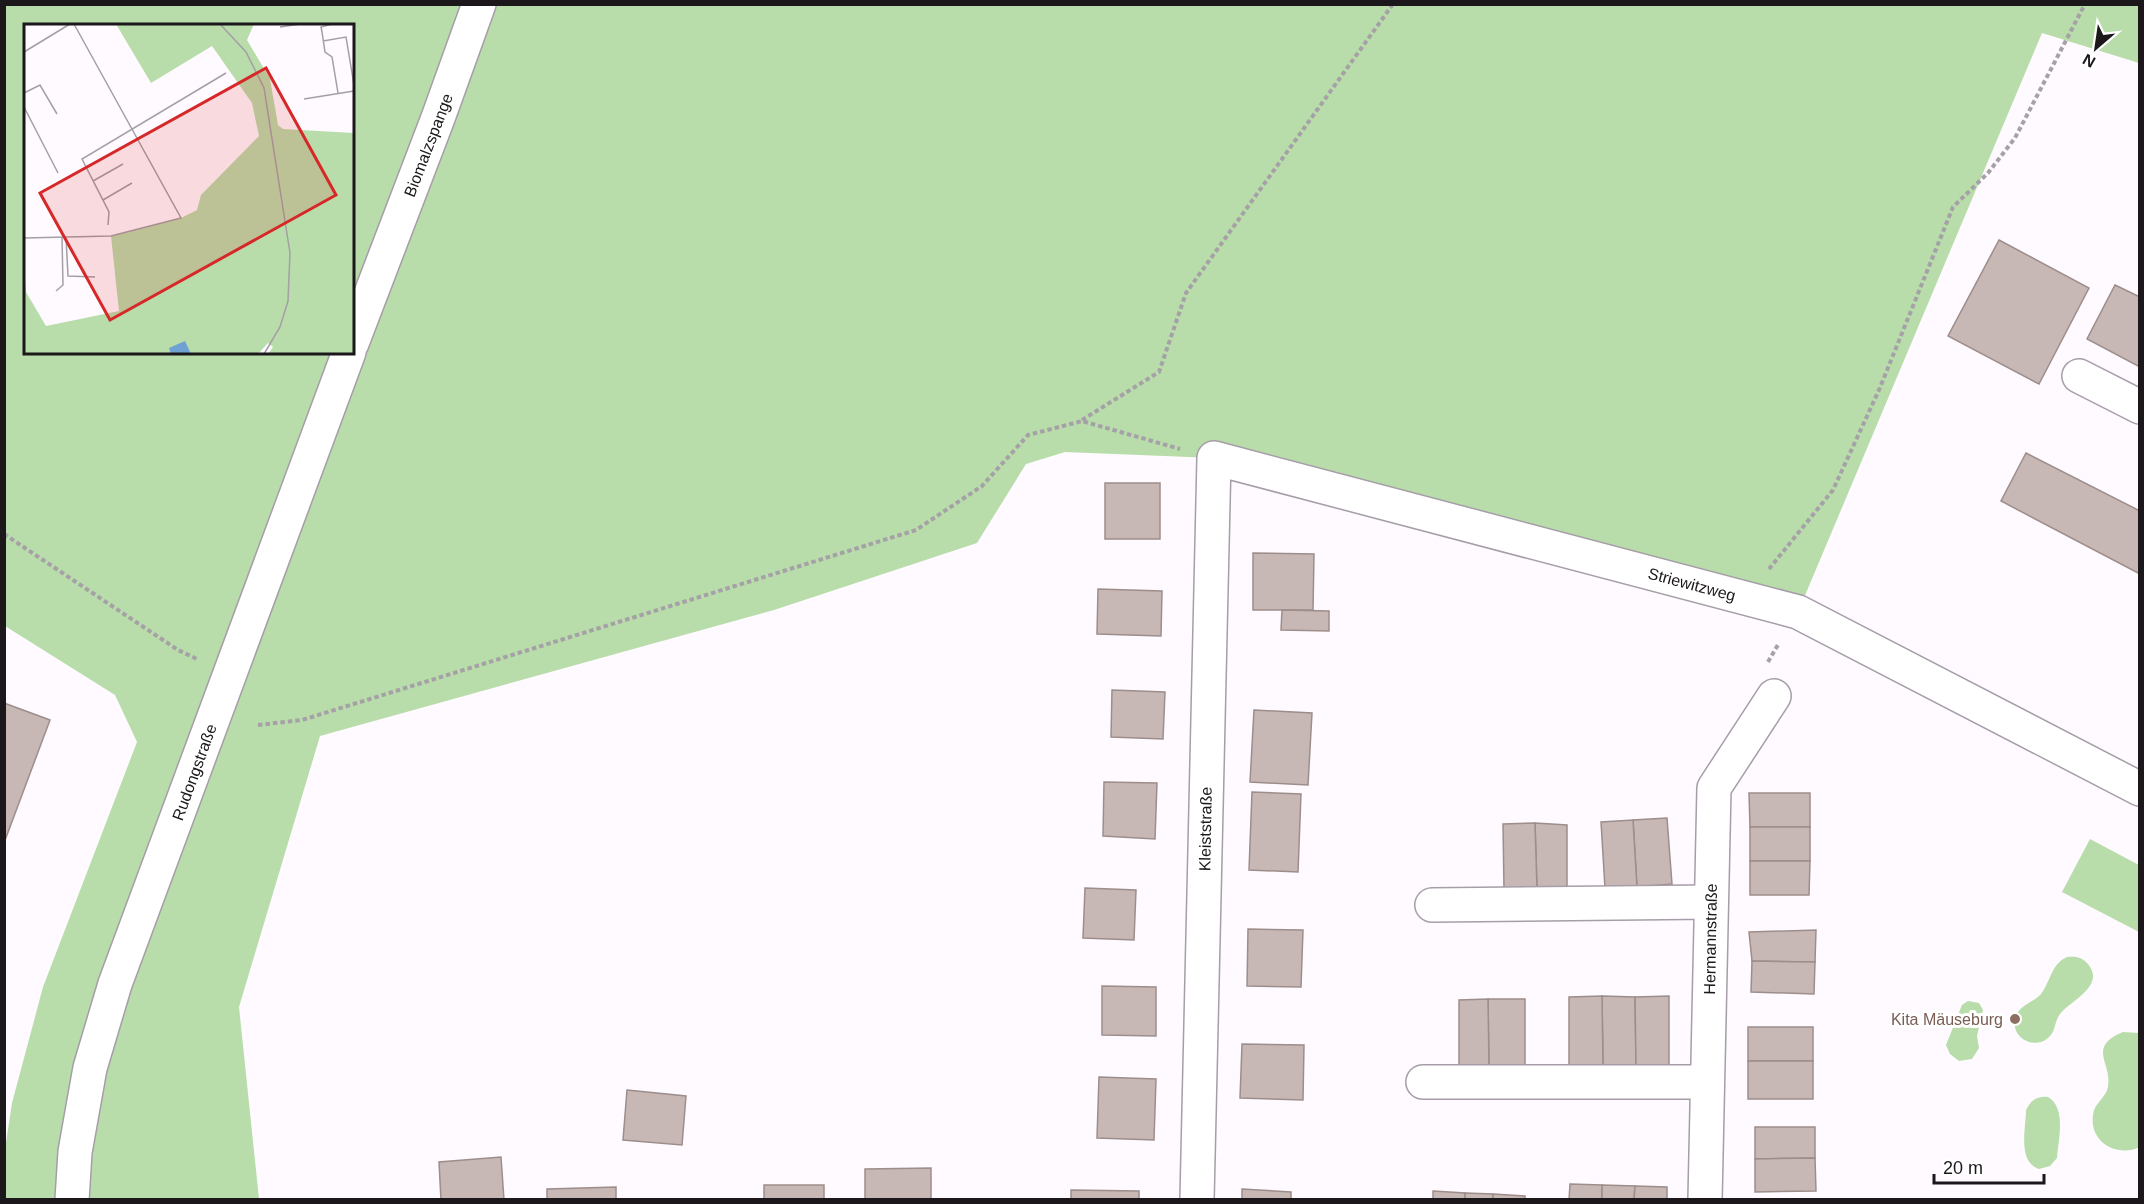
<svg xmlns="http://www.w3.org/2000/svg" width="2144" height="1204" viewBox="0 0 2144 1204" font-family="Helvetica,sans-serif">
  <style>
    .green { fill: #b8ddaa; fill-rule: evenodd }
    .building { fill: #c8b8b5; stroke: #9d8d8b; stroke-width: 1.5 }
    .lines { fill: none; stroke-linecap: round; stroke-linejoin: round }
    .minor-casing { stroke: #a69da8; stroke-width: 36 }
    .major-casing { stroke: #a69da8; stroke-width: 36 }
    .path { stroke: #a5a1a6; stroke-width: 4; stroke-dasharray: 4.5 3; stroke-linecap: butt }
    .minor { stroke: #fff; stroke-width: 33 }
    .major { stroke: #fff; stroke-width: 33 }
    .education-dot { fill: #8d6e63; stroke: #fff; stroke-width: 2 }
    .labels { text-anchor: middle; stroke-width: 6; stroke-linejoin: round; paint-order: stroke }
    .street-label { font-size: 16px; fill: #1b171b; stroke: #fff }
    .education-label { font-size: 16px; fill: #785e54; stroke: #fff; text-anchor: end }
    .inset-road { fill: none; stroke: #a39fa4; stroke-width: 1.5 }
    .view { fill: #d62828; fill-opacity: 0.15; stroke: #d62828; stroke-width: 3 }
    .inset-edge { fill: none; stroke: #1b171b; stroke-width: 3 }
  </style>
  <rect width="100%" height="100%" fill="#fefaff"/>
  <g class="green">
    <path d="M 5,5 L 2139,5 L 2139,63 L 2042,33 L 1798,612 L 1214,458 L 1065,452 L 1026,464 L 977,543 L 774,610 L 320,736 L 239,1007 L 259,1199 L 5,1200 L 5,1149 L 12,1103 L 43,987 L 137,742 L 115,695 L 5,626 ZM 26,26 L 352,26 L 352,352 L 26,352 Z"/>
    <path d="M 2090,839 L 2139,865 L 2139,932 L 2062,892 Z"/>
    <path d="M 2067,957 C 2075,956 2082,957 2088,964 C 2106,986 2071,1000 2060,1014 C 2054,1022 2056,1032 2048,1038 C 2034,1050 2011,1038 2015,1019 C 2018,1005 2033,1003 2041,994 C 2051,981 2051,964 2067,957 Z"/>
    <path d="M 1968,1001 L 1979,1003 L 1983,1010 L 1977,1036 L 1979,1048 L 1972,1059 L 1959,1061 L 1950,1054 L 1946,1045 L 1962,1005 Z"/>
    <path d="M 2123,1032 L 2139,1033 L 2140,1147 C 2117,1158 2089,1142 2093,1115 C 2094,1103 2106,1098 2108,1087 C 2113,1064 2086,1047 2123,1032 Z"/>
    <path d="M 2048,1097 C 2067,1108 2058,1140 2057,1158 L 2050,1166 L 2039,1169 C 2017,1162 2026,1128 2026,1110 C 2031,1100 2037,1096 2048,1097 Z"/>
  </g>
  <g class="building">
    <path d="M 1999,240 L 2089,288 L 2039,384 L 1948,336 Z"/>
    <path d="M 2115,285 L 2140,297 L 2140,367 L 2087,339 Z"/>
    <path d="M 2026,453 L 2140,511 L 2140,574 L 2001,501 Z"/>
    <rect x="1105" y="483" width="55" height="56"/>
    <path d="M 1253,553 L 1314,554 L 1313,610 L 1253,610 Z"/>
    <path d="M 1098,589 L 1162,591 L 1161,636 L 1097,634 Z"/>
    <path d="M 1282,610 L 1329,611 L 1329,631 L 1281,630 Z"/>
    <path d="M 1112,690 L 1165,692 L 1163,739 L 1111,737 Z"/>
    <path d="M 4,703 L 50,720 L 4,843 Z"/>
    <path d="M 1254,710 L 1312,713 L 1308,785 L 1250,782 Z"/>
    <path d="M 1104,782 L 1157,783 L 1155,839 L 1103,836 Z"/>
    <path d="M 1252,792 L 1301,794 L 1298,872 L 1249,870 Z"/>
    <path d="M 1749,793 L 1810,793 L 1810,827 L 1750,827 Z"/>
    <path d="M 1667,818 L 1672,884 L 1637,887 L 1633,820 Z"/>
    <path d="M 1633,820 L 1637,887 L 1605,888 L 1601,822 Z"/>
    <path d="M 1535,823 L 1567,825 L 1567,888 L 1537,889 Z"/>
    <path d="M 1535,823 L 1537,889 L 1504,889 L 1503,824 Z"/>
    <rect x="1750" y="827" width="60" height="34"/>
    <path d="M 1750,861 L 1810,861 L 1809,895 L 1750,895 Z"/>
    <path d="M 1085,888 L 1136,890 L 1134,940 L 1083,938 Z"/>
    <path d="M 1248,929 L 1303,930 L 1301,987 L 1247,986 Z"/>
    <path d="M 1816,930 L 1815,962 L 1752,961 L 1749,932 Z"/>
    <path d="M 1752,961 L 1815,962 L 1814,994 L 1751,992 Z"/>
    <path d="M 1102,986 L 1156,987 L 1156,1036 L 1102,1035 Z"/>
    <path d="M 1602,996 L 1635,997 L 1636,1066 L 1603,1066 Z"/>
    <path d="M 1602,996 L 1603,1066 L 1569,1066 L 1569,997 Z"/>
    <path d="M 1669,996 L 1669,1066 L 1636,1066 L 1635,997 Z"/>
    <path d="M 1488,999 L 1525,999 L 1525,1066 L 1489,1066 Z"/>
    <path d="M 1488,999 L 1489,1066 L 1459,1065 L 1459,1000 Z"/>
    <rect x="1748" y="1027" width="65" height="34"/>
    <path d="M 1242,1044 L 1304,1045 L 1303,1100 L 1240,1098 Z"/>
    <rect x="1748" y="1061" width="65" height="38"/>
    <path d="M 1099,1077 L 1156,1079 L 1154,1140 L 1097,1138 Z"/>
    <path d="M 627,1090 L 686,1096 L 682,1145 L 623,1140 Z"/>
    <path d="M 1755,1127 L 1815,1127 L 1815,1158 L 1755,1159 Z"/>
    <path d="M 501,1157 L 504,1200 L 441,1200 L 439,1162 Z"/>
    <path d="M 1815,1158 L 1816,1191 L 1755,1192 L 1755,1159 Z"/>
    <path d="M 931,1168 L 931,1200 L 865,1200 L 865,1169 Z"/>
    <path d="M 1570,1184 L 1602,1185 L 1602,1200 L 1569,1200 Z"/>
    <rect x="764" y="1185" width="60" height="15"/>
    <path d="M 1602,1185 L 1635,1186 L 1634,1200 L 1602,1200 Z"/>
    <path d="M 1635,1186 L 1667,1187 L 1667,1200 L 1634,1200 Z"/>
    <path d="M 616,1187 L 616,1200 L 547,1200 L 547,1189 Z"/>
    <path d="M 1242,1189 L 1291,1192 L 1291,1200 L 1242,1200 Z"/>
    <path d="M 1071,1190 L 1139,1191 L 1139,1200 L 1071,1200 Z"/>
    <path d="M 1433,1191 L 1465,1193 L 1465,1200 L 1433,1200 Z"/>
    <path d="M 1465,1193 L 1493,1194 L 1493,1200 L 1465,1200 Z"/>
    <path d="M 1493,1194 L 1525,1196 L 1525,1200 L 1493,1200 Z"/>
  </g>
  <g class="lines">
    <g class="minor-casing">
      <g id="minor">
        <path d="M 2079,376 L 2140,407"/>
        <path d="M 1432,905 L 1711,902"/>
        <path d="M 1423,1082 L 1707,1082"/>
        <path d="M 1197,1200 L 1214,458 L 1798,612 L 2140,789"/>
        <path d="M 1705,1200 L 1714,788 L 1774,696"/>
      </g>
    </g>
    <g class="major-casing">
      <g id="major">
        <path d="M 352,343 L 438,118 L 479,4"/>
        <path d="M 72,1200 L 75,1152 L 90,1068 L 115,984 L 349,352"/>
      </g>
    </g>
    <g class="path">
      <path d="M 1082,420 L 1159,372 L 1186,293 L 1393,4"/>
      <path d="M 4,534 L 178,650 L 197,659"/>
      <path d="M 1769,569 L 1833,490 L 1879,390 L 1953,207 L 1988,173 L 2015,138 L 2085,4"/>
      <path d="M 1768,662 L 1779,643"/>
      <path d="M 258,725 L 302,720 L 916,530 L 982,486 L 1028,435 L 1082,421 L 1180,449"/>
      <path d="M 2140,1020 L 2140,1021"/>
    </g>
    <use href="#minor" class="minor"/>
    <use href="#major" class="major"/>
  </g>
  <circle class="education-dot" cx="2015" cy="1019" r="6"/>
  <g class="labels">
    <g class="street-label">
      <text transform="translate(428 145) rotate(-69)" y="6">Biomalzspange</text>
      <text transform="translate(1692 584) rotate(15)" y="6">Striewitzweg</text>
      <text transform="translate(194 772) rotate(-70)" y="6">Rudongstraße</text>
      <text transform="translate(1205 829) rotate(-89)" y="6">Kleiststraße</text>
      <text transform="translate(1710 939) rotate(-89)" y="6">Hermannstraße</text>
    </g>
    <g class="education-label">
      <text x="2003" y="1025">Kita Mäuseburg</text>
    </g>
  </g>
  <g transform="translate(24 24)">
    <rect width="330" height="330" fill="#fefaff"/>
    <path d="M 92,0 L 230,0 L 223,16 L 246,55 L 254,101 L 259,105 L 330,109 L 330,330 L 244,330 L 249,323 L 244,319 L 234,330 L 0,330 L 0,242 L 2,268 L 22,302 L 95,287 L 87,212 L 157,194 L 173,186 L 177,171 L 235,112 L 228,79 L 188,22 L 127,59 Z" fill="#b8ddaa"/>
    <path d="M 161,317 L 167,330 L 147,330 L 145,324 Z" fill="#70a1d3"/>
    <path class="inset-road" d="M 196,0 L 222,28 L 240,64 L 266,229 L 264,277 L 256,303 L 240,330M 308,0 L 297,3 L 298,8 L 301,28 L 308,33 L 314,69M 256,3 L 276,0M 299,17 L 322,13 L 330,61M 0,28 L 46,0M 0,69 L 16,61 L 33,90M 280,75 L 330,67M 0,83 L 34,149M 69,157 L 99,140M 79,176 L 108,159M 84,201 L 85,188 L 58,135 L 202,49M 42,213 L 44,252 L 71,253M 0,214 L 87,212 L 157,194 L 50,0M 32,267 L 39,261 L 38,213"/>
    <path class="view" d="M 242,44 L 312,171 L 86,296 L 16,169 Z"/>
    <rect width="330" height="330" class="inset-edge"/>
  </g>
  <rect width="2144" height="1204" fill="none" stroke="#1b171b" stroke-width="12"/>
  <g transform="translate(2096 48) rotate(209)" stroke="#ffffff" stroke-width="4.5" paint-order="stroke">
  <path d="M0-4.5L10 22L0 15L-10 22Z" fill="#1b171b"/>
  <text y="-9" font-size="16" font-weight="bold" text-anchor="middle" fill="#1b171b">N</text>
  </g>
  <path d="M1934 1174v9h110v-9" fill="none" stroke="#1b171b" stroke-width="3"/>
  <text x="1943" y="1174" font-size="18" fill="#1b171b" stroke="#ffffff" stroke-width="4.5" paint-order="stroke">20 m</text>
</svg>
